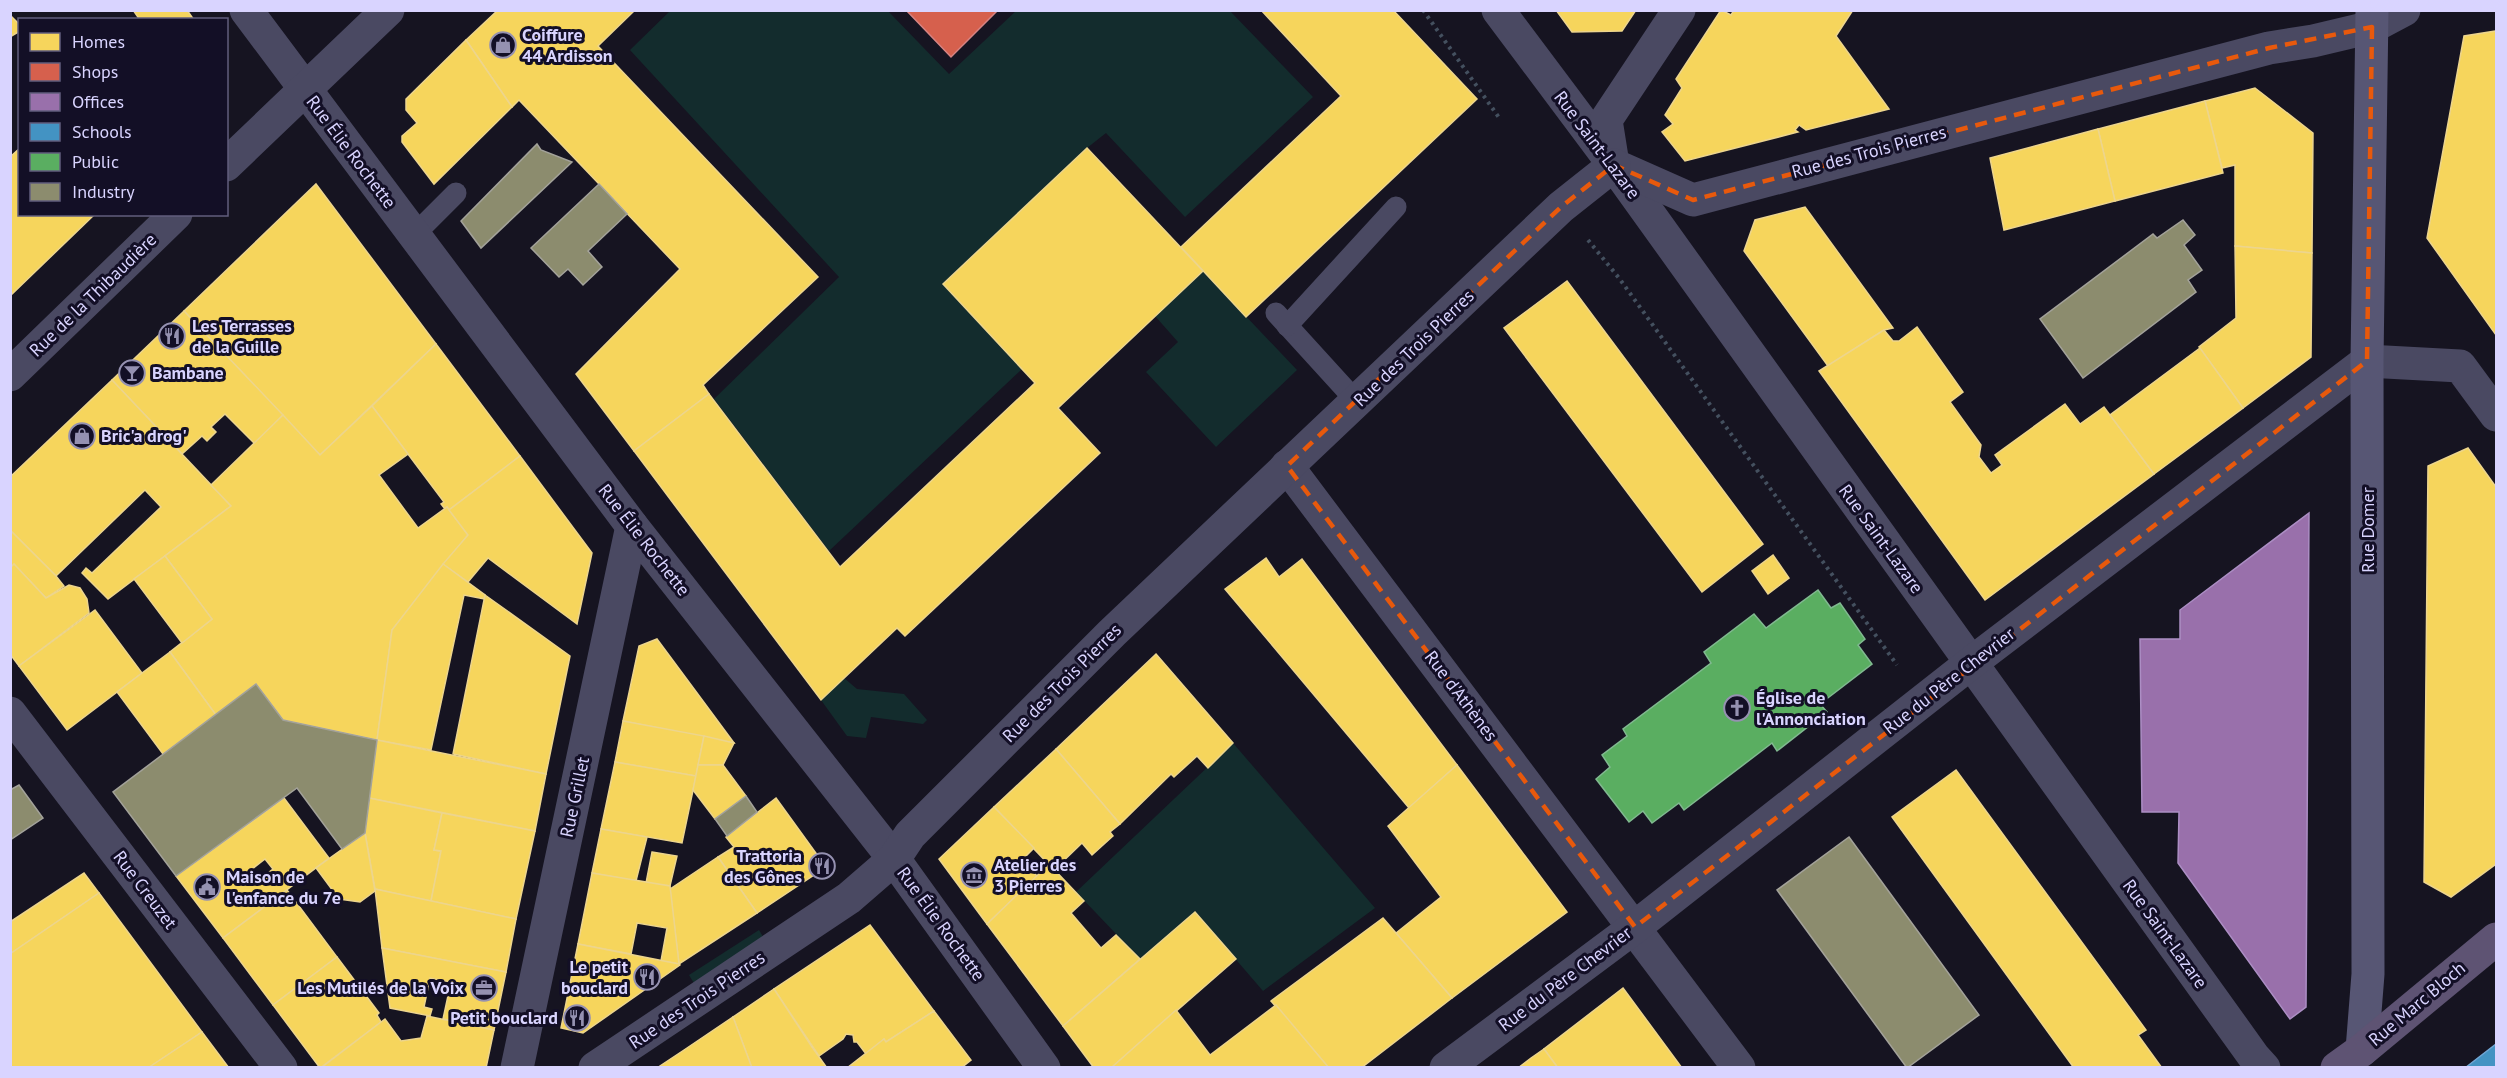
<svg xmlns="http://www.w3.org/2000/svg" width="2507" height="1078" viewBox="0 0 2507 1078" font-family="'PT Sans',sans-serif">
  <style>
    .green { fill: #132c2d }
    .homes { fill: #f6d55c; stroke: #edd58d; stroke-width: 1.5; fill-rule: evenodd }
    .shops { fill: #d6604d; stroke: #d78382; stroke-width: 1.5 }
    .offices { fill: #9970ab; stroke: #ac8ec4; stroke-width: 1.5 }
    .schools { fill: #4393c3; stroke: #70a6d5; stroke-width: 1.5 }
    .public { fill: #5aae61; stroke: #80b990; stroke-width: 1.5 }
    .industry { fill: #8c8c6e; stroke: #a3a29a; stroke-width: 1.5 }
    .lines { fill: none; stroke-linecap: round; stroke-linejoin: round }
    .path { stroke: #44505f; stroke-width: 4; stroke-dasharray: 3 4.5; stroke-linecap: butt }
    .lane { stroke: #4a4962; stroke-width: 21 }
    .street { stroke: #4a4962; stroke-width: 33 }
    .secondary { stroke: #575674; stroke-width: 33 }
    .primary { stroke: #5e5373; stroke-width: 33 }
    .marked { fill: none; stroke: #e8590c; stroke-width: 4.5; stroke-dasharray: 12 8; stroke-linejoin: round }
    .labels { text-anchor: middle; stroke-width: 6; stroke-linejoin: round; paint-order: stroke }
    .poi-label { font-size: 18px; font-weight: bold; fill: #d9d4ff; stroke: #130f26; text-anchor: start }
    .street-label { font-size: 18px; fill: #d9d4ff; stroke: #130f26 }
  </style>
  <rect width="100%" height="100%" fill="#161421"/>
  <g class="green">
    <path d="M 670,11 L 888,11 L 949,74 L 1016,11 L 1230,11 L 1313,97 L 1185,217 L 1106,133 L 1087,148 L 943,284 L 1022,369 L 829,551 L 714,399 L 839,277 L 630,50 Z"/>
    <path d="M 1203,271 L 1297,370 L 1216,447 L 1146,372 L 1178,342 L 1155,316 Z"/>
    <path d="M 844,678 L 857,689 L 904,694 L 927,720 L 923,724 L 871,717 L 866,738 L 847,736 L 821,700 Z"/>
    <path d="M 1233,743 L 1375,908 L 1263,991 L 1195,912 L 1140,959 L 1076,892 Z"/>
    <path d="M 759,930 L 765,940 L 695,985 L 689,975 Z"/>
  </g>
  <g class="homes">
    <path d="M 133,10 L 187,10 L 194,20 L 140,20 Z"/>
    <path d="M 498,10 L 635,10 L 598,46 L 818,277 L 703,385 L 709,394 L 634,451 L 576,374 L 680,269 L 519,100 L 512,107 L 466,40 Z"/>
    <path d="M 1261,10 L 1393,10 L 1477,99 L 1246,317 L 1181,247 L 1341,96 Z"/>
    <path d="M 1556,10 L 1636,10 L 1622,31 L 1572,32 Z"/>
    <path d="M 1721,10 L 1731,15 L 1734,10 L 1853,10 L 1836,36 L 1889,109 L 1806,130 L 1799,125 L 1795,130 L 1798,132 L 1685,161 L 1662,132 L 1673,124 L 1665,115 L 1682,88 L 1676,79 Z"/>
    <path d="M 10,15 L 20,25 L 20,31 L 10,37 Z"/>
    <path d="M 2496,31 L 2496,335 L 2427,238 L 2464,36 Z"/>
    <path d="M 466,40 L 512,107 L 434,184 L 402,142 L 402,136 L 417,123 L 406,110 L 406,99 Z"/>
    <path d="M 2255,88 L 2313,133 L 2312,253 L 2235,246 L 2235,165 L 2222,168 L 2205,101 Z"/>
    <path d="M 2205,101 L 2223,173 L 2115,201 L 2098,129 Z"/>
    <path d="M 2098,129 L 2115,201 L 2004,230 L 1990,158 Z"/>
    <path d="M 20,148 L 20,214 L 95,214 L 10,296 L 10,157 Z"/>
    <path d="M 1087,148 L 1203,271 L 1058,408 L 1100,453 L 905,636 L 897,628 L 821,700 L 634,451 L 709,394 L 840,567 L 1035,383 L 943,284 Z"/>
    <path d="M 316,184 L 436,344 L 320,455 L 184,311 Z"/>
    <path d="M 1805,207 L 1893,328 L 1884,330 L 1828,366 L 1744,251 L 1755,220 Z"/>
    <path d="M 2235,246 L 2312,253 L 2311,357 L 2243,408 L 2199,347 L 2236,318 Z"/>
    <path d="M 1567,281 L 1763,544 L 1702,592 L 1504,328 Z"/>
    <path d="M 184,311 L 283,415 L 255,444 L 225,414 L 211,427 L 216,432 L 207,441 L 202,436 L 182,454 L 112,380 Z"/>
    <path d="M 1917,327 L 1963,392 L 1950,402 L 1981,445 L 1979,457 L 1991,473 L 2002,465 L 1995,455 L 2065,404 L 2080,424 L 2104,407 L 2154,474 L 1985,600 L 1819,371 L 1884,330 L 1893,341 L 1899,341 Z"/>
    <path d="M 436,344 L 520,456 L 449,510 L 447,507 L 445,509 L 441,504 L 444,502 L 372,406 Z"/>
    <path d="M 2200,348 L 2243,408 L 2154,474 L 2110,415 Z"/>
    <path d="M 112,380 L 231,506 L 108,599 L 82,573 L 86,568 L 92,573 L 161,507 L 145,490 L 56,576 L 10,530 L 10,477 Z"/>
    <path d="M 372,406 L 408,454 L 379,475 L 418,528 L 447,507 L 468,535 L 392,630 L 377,740 L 283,720 L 256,684 L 216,715 L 170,652 L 212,619 L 165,556 L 231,506 L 211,485 L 283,415 L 320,455 Z"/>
    <path d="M 2468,448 L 2496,487 L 2496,864 L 2451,897 L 2424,882 L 2428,466 Z"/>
    <path d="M 520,456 L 592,553 L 577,624 L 488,558 L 468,582 L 443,564 L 468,535 L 449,510 Z"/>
    <path d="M 10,530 L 56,576 L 64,586 L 46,598 L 14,564 L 10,568 Z"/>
    <path d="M 1773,555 L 1789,578 L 1768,594 L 1752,571 Z"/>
    <path d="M 165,556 L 212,619 L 182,643 L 134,579 Z"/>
    <path d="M 1266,558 L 1279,577 L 1302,559 L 1457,765 L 1409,808 L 1225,589 Z"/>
    <path d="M 14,564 L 46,598 L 69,585 L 80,588 L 87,599 L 89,613 L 19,666 L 10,654 L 10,568 Z"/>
    <path d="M 443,564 L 485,595 L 485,599 L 464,595 L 431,750 L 377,740 L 392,630 Z"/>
    <path d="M 485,595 L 570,656 L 546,774 L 453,754 Z"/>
    <path d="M 95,610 L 142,673 L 67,730 L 19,666 Z"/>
    <path d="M 657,639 L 700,697 L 734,743 L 623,721 L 639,646 Z"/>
    <path d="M 170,652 L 216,715 L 163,754 L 117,692 Z"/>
    <path d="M 1156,654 L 1233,743 L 1208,768 L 1197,756 L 1174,777 L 1171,774 L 1120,824 L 1056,749 Z"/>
    <path d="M 623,721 L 704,736 L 696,776 L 615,762 Z"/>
    <path d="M 704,736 L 734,743 L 723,765 L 698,765 Z"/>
    <path d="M 377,740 L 546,774 L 535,831 L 369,798 Z"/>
    <path d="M 1056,749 L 1120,824 L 1110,832 L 1113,836 L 1092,855 L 1082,843 L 1054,870 L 994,807 Z"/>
    <path d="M 615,762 L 696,776 L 682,843 L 601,829 Z"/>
    <path d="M 698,765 L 723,765 L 746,796 L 715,819 L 693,790 Z"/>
    <path d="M 1457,765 L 1567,912 L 1452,998 L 1396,933 L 1441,897 L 1388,826 Z"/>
    <path d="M 1956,770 L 2146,1030 L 2138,1035 L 2162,1068 L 2074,1068 L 1892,817 Z"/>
    <path d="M 284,798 L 329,858 L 223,938 L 176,876 ZM 265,859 L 273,869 L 255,883 L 247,873 Z"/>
    <path d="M 369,798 L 442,813 L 434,850 L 441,851 L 431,901 L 375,889 L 365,833 Z"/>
    <path d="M 776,798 L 826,867 L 757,913 L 718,857 L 734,847 L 726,837 Z"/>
    <path d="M 994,807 L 1034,848 L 1022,860 L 1037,876 L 987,924 L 939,859 Z"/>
    <path d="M 442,813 L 535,831 L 516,919 L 431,901 L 441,851 L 434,850 Z"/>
    <path d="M 601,829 L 647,837 L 636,881 L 592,873 Z"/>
    <path d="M 365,833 L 375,891 L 360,902 L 339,899 L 316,868 Z"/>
    <path d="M 652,852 L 677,856 L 670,886 L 646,883 Z"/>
    <path d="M 718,857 L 757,913 L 679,964 L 670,889 Z"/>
    <path d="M 1049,864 L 1084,901 L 1071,913 L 1101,948 L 1116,935 L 1140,959 L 1063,1026 L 987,924 Z"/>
    <path d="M 84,873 L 99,893 L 10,954 L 10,922 Z"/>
    <path d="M 592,873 L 670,886 L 679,964 L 661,961 L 667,928 L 637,923 L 631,954 L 578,944 Z"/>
    <path d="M 375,889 L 516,919 L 506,972 L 382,948 Z"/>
    <path d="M 287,890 L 337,957 L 273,1005 L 223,938 Z"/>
    <path d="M 99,893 L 202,1032 L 148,1068 L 10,1068 L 10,954 Z"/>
    <path d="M 1195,912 L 1236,959 L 1111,1068 L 1094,1068 L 1063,1026 Z"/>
    <path d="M 1383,918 L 1452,998 L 1361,1068 L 1329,1068 L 1271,1001 Z"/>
    <path d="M 870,925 L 934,1011 L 886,1042 L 884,1039 L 866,1054 L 857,1042 L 854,1042 L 853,1035 L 846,1034 L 843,1039 L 819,1056 L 774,989 Z"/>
    <path d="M 578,944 L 679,964 L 680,965 L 583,1033 L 561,1028 Z"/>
    <path d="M 382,948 L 506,972 L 494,1030 L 443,1019 L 451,982 L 430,978 L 424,1007 L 432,1009 L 430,1016 L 390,1008 Z"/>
    <path d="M 337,957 L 379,1013 L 377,1015 L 381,1022 L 320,1068 L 273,1005 Z"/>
    <path d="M 1623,988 L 1682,1068 L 1558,1068 L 1544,1049 Z"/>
    <path d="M 774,989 L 812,1047 L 827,1068 L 752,1068 L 733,1017 Z"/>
    <path d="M 1276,1005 L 1329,1068 L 1111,1068 L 1176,1010 L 1210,1055 Z"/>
    <path d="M 934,1011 L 971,1060 L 961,1068 L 847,1068 L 884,1039 L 886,1042 Z"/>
    <path d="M 427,1016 L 494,1030 L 486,1068 L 321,1068 L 385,1019 L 401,1041 L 421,1038 Z"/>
    <path d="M 733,1017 L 752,1068 L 657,1068 L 684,1050 Z"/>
    <path d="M 202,1032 L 229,1068 L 148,1068 Z"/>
    <path d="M 1544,1049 L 1558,1068 L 1518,1068 L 1531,1058 Z"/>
  </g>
  <path class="shops" d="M 906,10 L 998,10 L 951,57 Z"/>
  <path class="offices" d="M 2309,513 L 2306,1007 L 2290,1019 L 2178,863 L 2179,812 L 2142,812 L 2140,639 L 2180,639 L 2180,610 Z"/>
  <path class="schools" d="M 2496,1044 L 2496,1068 L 2465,1068 Z"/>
  <path class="public" d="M 1818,590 L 1831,608 L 1840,603 L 1865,639 L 1858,645 L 1872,664 L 1820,704 L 1827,712 L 1777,751 L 1772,743 L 1684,810 L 1679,803 L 1652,823 L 1643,811 L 1629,822 L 1596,779 L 1610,767 L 1602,755 L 1627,736 L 1623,729 L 1711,663 L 1704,652 L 1754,614 L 1766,628 Z"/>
  <g class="industry">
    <path d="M 537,144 L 541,150 L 572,162 L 481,248 L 461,221 Z"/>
    <path d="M 599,184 L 627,214 L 588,251 L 602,267 L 583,285 L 568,269 L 559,277 L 531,248 Z"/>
    <path d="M 2183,220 L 2195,235 L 2184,245 L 2202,270 L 2188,280 L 2196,292 L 2083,378 L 2040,319 L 2153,234 L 2157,238 Z"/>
    <path d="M 256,684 L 283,720 L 377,740 L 365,833 L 342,849 L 297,788 L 176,876 L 113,792 Z"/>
    <path d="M 19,785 L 43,818 L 10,840 L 10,790 Z"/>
    <path d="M 746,796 L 757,812 L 727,836 L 715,819 Z"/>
    <path d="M 1849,837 L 1979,1015 L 1907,1068 L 1777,890 Z"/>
  </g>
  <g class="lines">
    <g class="path">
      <path d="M 1423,10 L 1500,119"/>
      <path d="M 1588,240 L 1619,278 L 1897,665"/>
    </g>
    <g class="lane">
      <path d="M 413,236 L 456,193"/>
      <path d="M 1276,313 L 1357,402"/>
      <path d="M 1287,326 L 1396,207"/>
    </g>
    <g class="street">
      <path d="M 246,10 L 632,526 L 894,859 L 1044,1068"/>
      <path d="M 1498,10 L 1614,165 L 2254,1057 L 2264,1068"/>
      <path d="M 1613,164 L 1606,120 L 1679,10"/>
      <path d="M 226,165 L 388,10"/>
      <path d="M 1614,165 L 1693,200 L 2269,48 L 2313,41 L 2372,27 L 2404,10"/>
      <path d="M 10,375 L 176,214"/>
      <path d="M 1287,466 L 1739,1068"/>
      <path d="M 10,713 L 281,1068"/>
      <path d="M 517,1068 L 632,526"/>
      <path d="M 595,1068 L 849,898 L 894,859 L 910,835 L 1112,633 L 1561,207 L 1614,165"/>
      <path d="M 1446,1068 L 1635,927 L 1971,663 L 2367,361 L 2460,366 L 2496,415"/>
    </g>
    <path class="secondary" d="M 2362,1050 L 2368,974 L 2367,361 L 2372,10"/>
    <path class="primary" d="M 2337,1068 L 2362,1050 L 2496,939"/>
  </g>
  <path class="marked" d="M 2372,27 L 2367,361 L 1635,927 L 1287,466 L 1561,207 L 1614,165 L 1693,200 L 2269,48 Z"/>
  <defs>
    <g id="shop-ring" transform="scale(1.35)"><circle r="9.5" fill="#130f26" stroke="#9591b1" stroke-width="1.5"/><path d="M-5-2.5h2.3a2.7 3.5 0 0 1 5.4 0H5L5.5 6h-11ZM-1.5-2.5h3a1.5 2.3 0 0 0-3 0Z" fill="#9591b1"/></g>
    <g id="restaurant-ring" transform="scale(1.35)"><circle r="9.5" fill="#130f26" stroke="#9591b1" stroke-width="1.5"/><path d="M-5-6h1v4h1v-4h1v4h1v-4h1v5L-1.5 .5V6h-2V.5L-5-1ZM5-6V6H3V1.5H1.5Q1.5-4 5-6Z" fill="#9591b1"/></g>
    <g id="bar-ring" transform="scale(1.35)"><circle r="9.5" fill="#130f26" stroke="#9591b1" stroke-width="1.5"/><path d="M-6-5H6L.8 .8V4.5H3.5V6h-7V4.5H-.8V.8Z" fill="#9591b1"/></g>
    <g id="church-ring" transform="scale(1.35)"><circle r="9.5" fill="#130f26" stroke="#9591b1" stroke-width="1.5"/><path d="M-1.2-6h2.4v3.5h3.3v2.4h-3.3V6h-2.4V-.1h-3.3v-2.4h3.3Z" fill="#9591b1"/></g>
    <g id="museum-ring" transform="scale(1.35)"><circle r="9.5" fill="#130f26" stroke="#9591b1" stroke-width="1.5"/><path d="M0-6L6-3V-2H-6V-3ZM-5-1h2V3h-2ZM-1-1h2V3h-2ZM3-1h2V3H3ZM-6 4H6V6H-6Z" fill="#9591b1"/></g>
    <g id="civic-ring" transform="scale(1.35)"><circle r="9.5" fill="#130f26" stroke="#9591b1" stroke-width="1.5"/><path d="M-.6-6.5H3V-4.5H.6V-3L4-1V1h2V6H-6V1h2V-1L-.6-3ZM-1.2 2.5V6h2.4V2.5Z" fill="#9591b1"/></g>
    <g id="office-ring" transform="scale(1.35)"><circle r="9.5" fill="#130f26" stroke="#9591b1" stroke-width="1.5"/><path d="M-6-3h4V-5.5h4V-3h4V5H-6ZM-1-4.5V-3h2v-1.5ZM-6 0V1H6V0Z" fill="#9591b1"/></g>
  </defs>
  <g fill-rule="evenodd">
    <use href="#shop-ring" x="503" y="45"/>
    <use href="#restaurant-ring" x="172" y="336"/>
    <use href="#bar-ring" x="132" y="373"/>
    <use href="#shop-ring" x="82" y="436"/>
    <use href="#church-ring" x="1737" y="708"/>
    <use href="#restaurant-ring" x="822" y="866"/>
    <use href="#museum-ring" x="974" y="875"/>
    <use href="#civic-ring" x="207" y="887"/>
    <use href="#restaurant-ring" x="647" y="977"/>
    <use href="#office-ring" x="484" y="988"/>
    <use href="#restaurant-ring" x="577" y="1018"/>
  </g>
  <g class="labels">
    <g class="poi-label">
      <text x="522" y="41">Coiffure<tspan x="522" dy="21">44 Ardisson</tspan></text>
      <text x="192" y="332">Les Terrasses<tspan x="192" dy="21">de la Guille</tspan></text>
      <text x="152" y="379">Bambane</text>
      <text x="101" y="442">Bric'a drog'</text>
      <text x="1756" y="704">Église de<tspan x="1756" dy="21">l'Annonciation</tspan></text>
      <text x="802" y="862" text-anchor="end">Trattoria<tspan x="802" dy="21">des Gônes</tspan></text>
      <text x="994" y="871">Atelier des<tspan x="994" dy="21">3 Pierres</tspan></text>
      <text x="226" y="883">Maison de<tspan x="226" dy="21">l'enfance du 7e</tspan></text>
      <text x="628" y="973" text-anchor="end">Le petit<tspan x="628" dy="21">bouclard</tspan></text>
      <text x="464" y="994" text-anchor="end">Les Mutilés de la Voix</text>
      <text x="558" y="1024" text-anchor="end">Petit bouclard</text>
    </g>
    <g class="street-label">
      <text transform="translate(1597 145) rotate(53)" y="6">Rue Saint-Lazare</text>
      <text transform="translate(351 152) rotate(53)" y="6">Rue Élie Rochette</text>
      <text transform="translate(1869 152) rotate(-15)" y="6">Rue des Trois Pierres</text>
      <text transform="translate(93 295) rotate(-44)" y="6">Rue de la Thibaudière</text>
      <text transform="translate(1414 348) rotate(-44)" y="6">Rue des Trois Pierres</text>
      <text transform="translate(2368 530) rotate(-90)" y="6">Rue Domer</text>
      <text transform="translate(1881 539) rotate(54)" y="6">Rue Saint-Lazare</text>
      <text transform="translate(644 540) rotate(52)" y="6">Rue Élie Rochette</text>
      <text transform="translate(1949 681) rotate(-38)" y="6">Rue du Père Chevrier</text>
      <text transform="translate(1062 683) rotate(-45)" y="6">Rue des Trois Pierres</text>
      <text transform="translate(1461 696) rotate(53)" y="6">Rue d'Athènes</text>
      <text transform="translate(575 797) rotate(-78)" y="6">Rue Grillet</text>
      <text transform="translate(145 890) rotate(53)" y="6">Rue Creuzet</text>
      <text transform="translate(941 924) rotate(54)" y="6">Rue Élie Rochette</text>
      <text transform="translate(2165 934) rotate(54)" y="6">Rue Saint-Lazare</text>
      <text transform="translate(1565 979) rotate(-37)" y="6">Rue du Père Chevrier</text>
      <text transform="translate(697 1000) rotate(-34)" y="6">Rue des Trois Pierres</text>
      <text transform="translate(2417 1004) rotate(-40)" y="6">Rue Marc Bloch</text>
    </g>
  </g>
  <rect width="2507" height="1078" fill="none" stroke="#d9d4ff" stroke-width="24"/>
  <rect x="18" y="18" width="210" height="198" fill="#130f26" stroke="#625e7d" stroke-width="1.5"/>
  <rect x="30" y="33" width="30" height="18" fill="#f6d55c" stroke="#625e7d" stroke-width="1.5"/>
  <text x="72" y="48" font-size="18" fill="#d9d4ff">Homes</text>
  <rect x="30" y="63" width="30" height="18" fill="#d6604d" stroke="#625e7d" stroke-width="1.5"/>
  <text x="72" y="78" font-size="18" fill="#d9d4ff">Shops</text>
  <rect x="30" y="93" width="30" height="18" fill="#9970ab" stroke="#625e7d" stroke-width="1.5"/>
  <text x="72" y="108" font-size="18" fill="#d9d4ff">Offices</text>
  <rect x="30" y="123" width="30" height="18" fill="#4393c3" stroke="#625e7d" stroke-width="1.5"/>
  <text x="72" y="138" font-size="18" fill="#d9d4ff">Schools</text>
  <rect x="30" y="153" width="30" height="18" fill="#5aae61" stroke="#625e7d" stroke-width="1.5"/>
  <text x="72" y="168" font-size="18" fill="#d9d4ff">Public</text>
  <rect x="30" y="183" width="30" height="18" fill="#8c8c6e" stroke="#625e7d" stroke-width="1.5"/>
  <text x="72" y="198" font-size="18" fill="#d9d4ff">Industry</text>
</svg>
